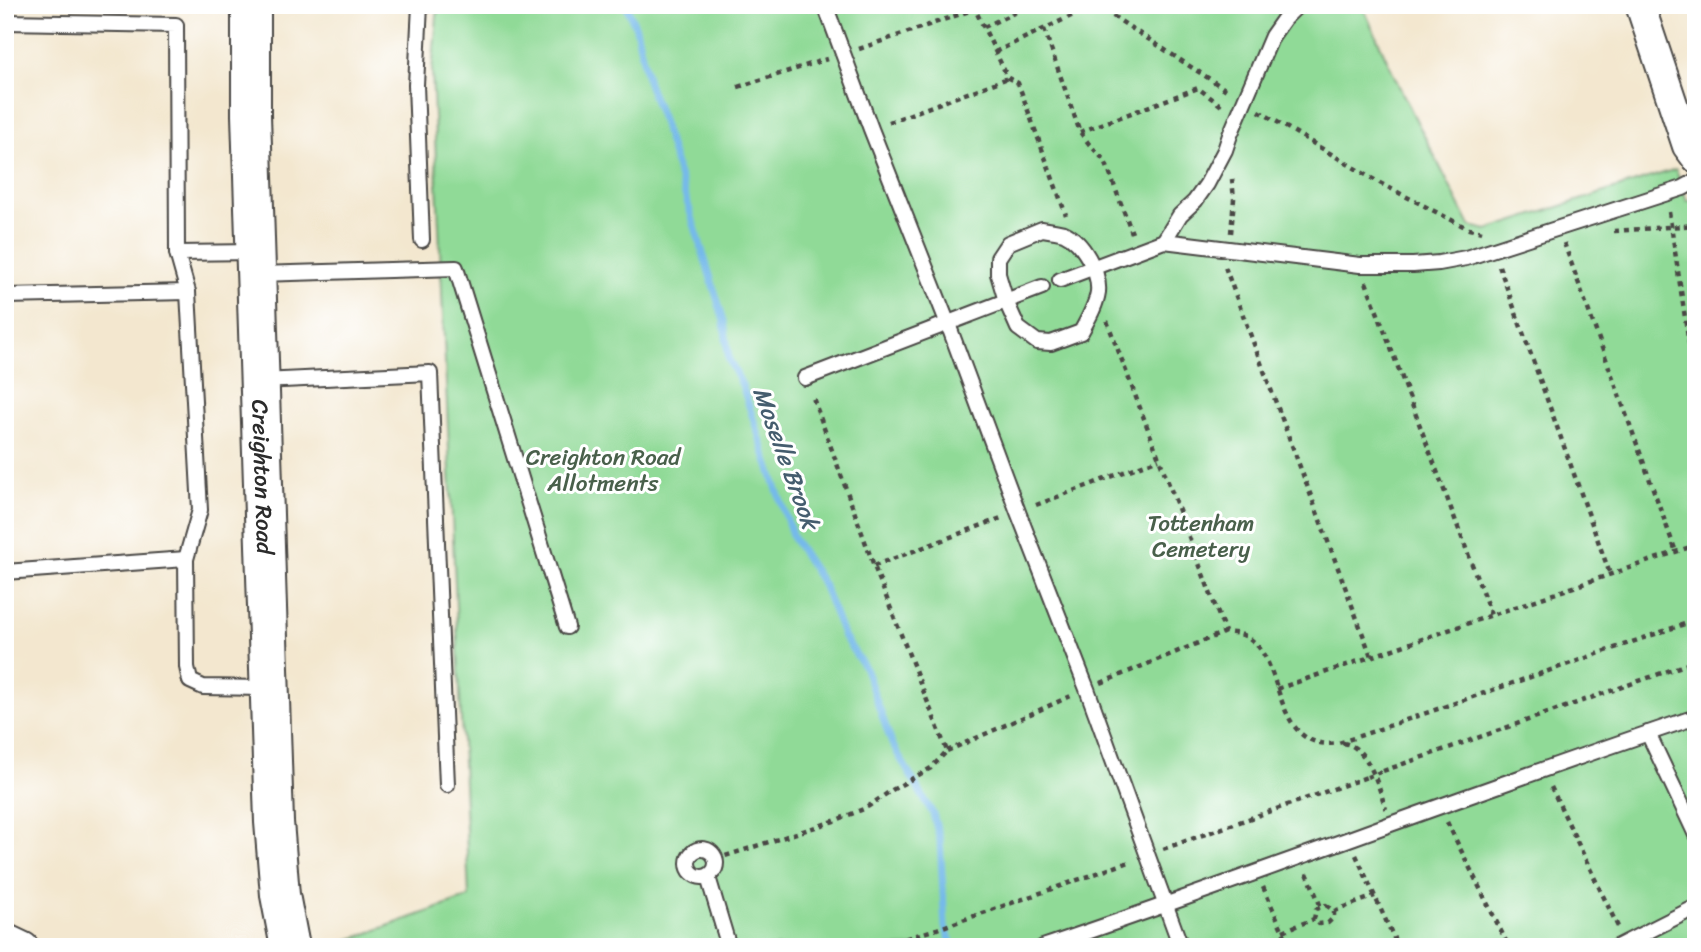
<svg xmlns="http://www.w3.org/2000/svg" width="1701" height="952" viewBox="0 0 1701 952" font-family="Sriracha,sans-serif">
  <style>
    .green { fill: #90da97; stroke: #5e8261; stroke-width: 2 }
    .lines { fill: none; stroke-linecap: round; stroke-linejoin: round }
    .stream { stroke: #74b9ea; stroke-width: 7 }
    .lane-casing { stroke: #494744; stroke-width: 18 }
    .street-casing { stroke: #494744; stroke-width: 32 }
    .secondary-casing { stroke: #494744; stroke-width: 42 }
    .path { stroke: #494744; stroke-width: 4.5; stroke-dasharray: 5 5; stroke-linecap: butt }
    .lane { stroke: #fff; stroke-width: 14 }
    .street { stroke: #fff; stroke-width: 28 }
    .secondary { stroke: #fff; stroke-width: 38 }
    .path-bridge { stroke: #494744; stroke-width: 4.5; stroke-dasharray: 5 5; stroke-linecap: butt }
    .labels { text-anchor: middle; stroke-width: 6; stroke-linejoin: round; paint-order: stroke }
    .park-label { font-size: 23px; fill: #49604b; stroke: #fff }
    .street-label { font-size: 23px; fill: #2b2b2b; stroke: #fff }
    .water-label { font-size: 24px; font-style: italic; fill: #455d6e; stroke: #fff }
  </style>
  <rect width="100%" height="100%" fill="#fff"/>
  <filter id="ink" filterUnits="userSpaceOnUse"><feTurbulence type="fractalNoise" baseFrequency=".0143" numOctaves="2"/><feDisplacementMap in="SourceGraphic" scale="14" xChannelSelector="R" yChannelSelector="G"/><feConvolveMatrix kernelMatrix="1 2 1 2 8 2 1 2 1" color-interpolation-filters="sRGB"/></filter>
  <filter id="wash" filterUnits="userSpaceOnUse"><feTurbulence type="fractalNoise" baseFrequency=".00686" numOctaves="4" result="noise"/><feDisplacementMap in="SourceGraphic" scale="28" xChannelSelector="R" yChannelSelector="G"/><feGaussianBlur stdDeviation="1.57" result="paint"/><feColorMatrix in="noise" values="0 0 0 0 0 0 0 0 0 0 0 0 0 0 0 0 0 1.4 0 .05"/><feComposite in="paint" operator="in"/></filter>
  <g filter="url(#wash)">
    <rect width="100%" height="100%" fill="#f3e7cf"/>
    <path class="green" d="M 438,5 L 1087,5 L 1104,17 L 1139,5 L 1362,5 L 1400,88 L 1470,226 L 1487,230 L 1676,169 L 1687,201 L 1696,200 L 1696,947 L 344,947 L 343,942 L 469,897 L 432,71 Z"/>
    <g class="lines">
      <path class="stream" d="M 626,5 L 636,28 L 648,83 L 661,117 L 724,321 L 729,360 L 742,385 L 793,538 L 823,584 L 844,637 L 865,668 L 892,744 L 933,814 L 940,840 L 945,927 L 953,947"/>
    </g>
  </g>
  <g filter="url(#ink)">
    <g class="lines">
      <g class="lane-casing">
        <g id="lane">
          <path d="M 420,5 L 416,85 L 422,240"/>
          <path d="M 825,5 L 871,129 L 948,324 L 1018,512 L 1087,689 L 1181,947"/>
          <path d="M 5,22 L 176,25 L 177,253 L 188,292 L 200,510 L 186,559 L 187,667 L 190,681 L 203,687 L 268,688"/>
          <path d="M 1042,229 C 1049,230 1057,231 1064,233 C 1082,241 1100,272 1098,292 C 1096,306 1088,319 1081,332 L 1051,343 L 1037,342 L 1018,328 L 1006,301 L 998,274 L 998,258 L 1008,243 Z"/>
          <path d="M 1164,241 L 1360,265 L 1413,265 L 1439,263 L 1466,258 L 1683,188 L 1696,181"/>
          <path d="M 177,253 L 255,252"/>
          <path d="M 259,274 L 456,268 L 567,627"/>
          <path d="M 1060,280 L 1164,241 L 1180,215 L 1195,201 L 1207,184 L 1225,150 L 1230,135 L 1272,36 L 1284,19 L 1298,5"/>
          <path d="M 5,296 L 188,292"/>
          <path d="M 805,378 L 1042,287"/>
          <path d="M 262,381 L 430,373 L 447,785"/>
          <path d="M 5,572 L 186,559"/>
          <path d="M 1648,733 L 1696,835"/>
          <circle cx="702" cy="863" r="14"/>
          <path d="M 708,877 L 729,947"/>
          <path d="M 1043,947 C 1262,873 1477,790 1696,717"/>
          <path d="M 1617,947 L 1696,907"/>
        </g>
      </g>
      <g class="street-casing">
        <g id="street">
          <path d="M 1640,5 L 1687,146 L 1696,158"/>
          <path d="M 5,938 L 24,947"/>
        </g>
      </g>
      <g class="secondary-casing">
        <g id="secondary">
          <path id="s1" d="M 251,5 L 251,115 L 274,822 L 280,895 L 290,947"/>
        </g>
      </g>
      <g class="path">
        <path d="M 973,5 L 1008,78 L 1018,83 L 1066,215"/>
        <path d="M 1096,5 L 1228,91"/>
        <path d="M 984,27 L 1031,5"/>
        <path d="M 1044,29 L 1080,132 L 1089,144 L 1105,161 L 1132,233"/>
        <path d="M 859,49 L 975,9"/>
        <path d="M 995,52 L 1086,9"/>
        <path d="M 738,87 L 827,59"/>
        <path d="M 1259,111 L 1378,182 L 1469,229 L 1482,232"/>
        <path d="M 889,122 L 1008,78"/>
        <path d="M 1080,132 L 1198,88 L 1223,107"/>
        <path d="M 1669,212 L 1696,390"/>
        <path d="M 1614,231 L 1696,225"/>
        <path d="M 1231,233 L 1234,199 L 1232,179"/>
        <path d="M 1564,243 L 1676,552"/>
        <path d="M 1499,266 L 1610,574"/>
        <path d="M 1225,267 L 1371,656"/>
        <path d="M 1366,282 L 1491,615"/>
        <path d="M 1107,321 L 1225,632"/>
        <path d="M 1036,505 L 1159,459"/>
        <path d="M 874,566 L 1001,518"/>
        <path d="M 1101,683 L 1225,632 C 1233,633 1240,633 1247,637 C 1287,659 1270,753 1339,743 L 1696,620"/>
        <path d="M 1277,689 L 1696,545"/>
        <path d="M 1343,743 C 1369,746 1379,789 1386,809"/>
        <path d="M 947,751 L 1071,696"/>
        <path d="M 1383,771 L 1696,661"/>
        <path d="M 1551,787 L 1618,927"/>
        <path d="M 1447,822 L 1509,947"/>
        <path d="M 1163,849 L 1367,777"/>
        <path d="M 1356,855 L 1398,947"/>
        <path d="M 716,859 L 834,821 L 866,808 L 892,790 L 931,768 L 947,751 L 874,566 L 812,395"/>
        <path d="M 1307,873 L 1321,907"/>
        <path d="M 1263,887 L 1290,947"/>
        <path d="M 1326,905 L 1334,911 L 1334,917 L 1328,923 L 1319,924 L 1314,919 L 1316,909 Z"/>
        <path d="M 1334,911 L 1375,896"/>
        <path d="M 1283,931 L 1314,919"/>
        <path d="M 877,947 L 937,929 L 1132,861"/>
      </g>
      <use href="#lane" class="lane"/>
      <use href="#street" class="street"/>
      <use href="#secondary" class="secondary"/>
      <path class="path-bridge" d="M 1367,777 L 1383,771"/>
    </g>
  </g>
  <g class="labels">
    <g class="park-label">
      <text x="603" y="465">Creighton Road<tspan x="603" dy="26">Allotments</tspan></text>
      <text x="1201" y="531">Tottenham<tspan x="1201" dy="26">Cemetery</tspan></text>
    </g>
    <g class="street-label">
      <text dy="8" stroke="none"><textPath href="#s1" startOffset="472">Creighton Road</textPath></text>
    </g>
    <g class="water-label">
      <text transform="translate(786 458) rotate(70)" y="8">Moselle Brook</text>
    </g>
  </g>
  <rect width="1701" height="952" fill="none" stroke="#fff" stroke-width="28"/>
</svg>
